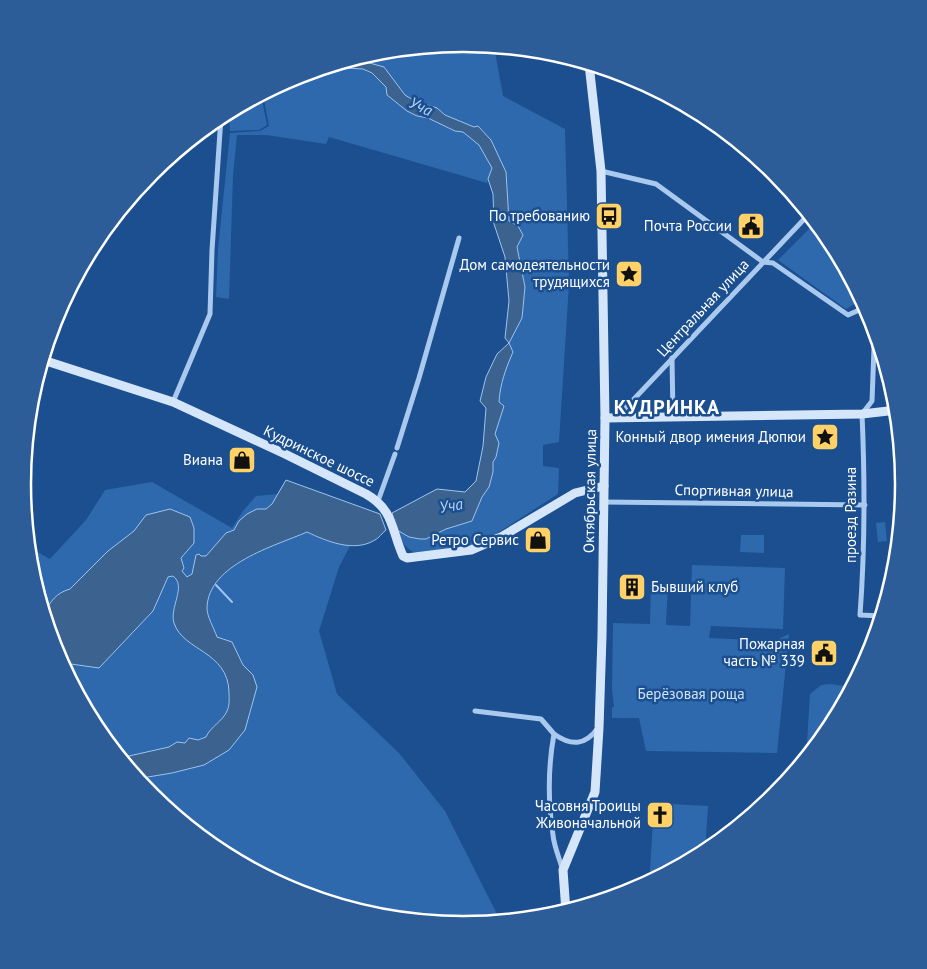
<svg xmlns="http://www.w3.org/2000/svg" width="927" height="969" viewBox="0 0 927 969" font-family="'PT Sans',sans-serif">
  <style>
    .green { fill: #2e69ad }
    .water { fill: #3c6290; stroke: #9cc4f0 }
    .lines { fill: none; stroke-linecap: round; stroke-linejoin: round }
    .stream { stroke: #9cc4f0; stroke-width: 2 }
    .street { stroke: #a9c9ee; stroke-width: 5 }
    .secondary { stroke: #d6e6fa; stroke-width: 9 }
    .labels { text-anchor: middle; stroke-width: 5; stroke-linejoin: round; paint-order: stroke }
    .poi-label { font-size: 15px; fill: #fff; stroke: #1b4f8f; text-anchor: end }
    .street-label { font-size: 15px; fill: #fff; stroke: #1b4f8f }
    .park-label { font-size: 15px; fill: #cfe3fa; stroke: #1b4f8f }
    .water-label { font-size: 16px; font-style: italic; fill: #b5d3f5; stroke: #1b4f8f }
    .district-label { font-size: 20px; font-weight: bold; letter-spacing: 1px; fill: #fff; stroke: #1b4f8f }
    .rim { fill: none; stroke: #fff; stroke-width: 2.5 }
  </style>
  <rect width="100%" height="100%" fill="#1b4f8f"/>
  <g class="green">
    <path d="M 464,44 L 494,46 L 503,96 L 565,129 L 569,284 L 559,442 L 543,445 L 543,466 L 559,468 L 558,494 L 482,543 L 419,554 C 405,550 402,542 397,530 L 426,539 L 446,529 L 472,521 L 482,497 L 489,487 L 493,472 L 493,462 L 496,457 L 495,434 L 497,423 L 500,393 L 509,343 L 522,318 L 525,287 L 517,247 L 521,240 L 518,226 L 509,221 L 506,172 L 491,140 L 478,126 L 474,127 L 445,115 L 437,108 L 415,101 L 405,95 L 384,67 L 355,59 L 378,52 Z"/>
    <path d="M 327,67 L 363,69 L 372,74 L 386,87 L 387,95 L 417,116 L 428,118 L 455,131 L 463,132 L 479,145 L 492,168 L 487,183 L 329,137 L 326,144 L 266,135 L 237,135 L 233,176 L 229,299 L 216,297 L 218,249 L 230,133 L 260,131 L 269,126 L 263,94 L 295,77 Z"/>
    <path d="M 261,95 L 267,125 L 259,130 L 230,131 L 229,112 Z"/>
    <path d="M 816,222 L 830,240 L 862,300 L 846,309 L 778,260 Z"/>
    <path d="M 286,480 L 323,540 L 350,546 L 339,567 L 319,631 L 337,694 L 399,753 L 445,811 L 501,922 L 463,925 L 377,917 L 294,892 L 218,851 L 151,796 L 97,729 L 56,653 L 31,570 L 29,547 L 50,559 L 86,520 L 105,490 L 152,482 L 232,528 L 243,511 L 256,496 L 277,494 Z"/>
    <path d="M 885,522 L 887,541 L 878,542 L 876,523 Z"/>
    <path d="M 741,535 L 764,535 L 764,553 L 740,552 Z"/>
    <path d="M 692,565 L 785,568 L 783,629 L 711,626 L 709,638 L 774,641 L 789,634 L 777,753 L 646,751 L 639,718 L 612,718 L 612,707 L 614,707 L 612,689 L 613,623 L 650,624 L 651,583 L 668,583 L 666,625 L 690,626 Z"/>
    <path d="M 830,684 L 853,687 L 830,730 L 806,759 L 810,694 L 821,685 Z"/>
    <path d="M 652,803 L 708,806 L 705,853 L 670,872 L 650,871 L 653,821 L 663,822 L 664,811 L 652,810 Z"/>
  </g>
  <g class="water">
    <path d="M 355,59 L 384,67 L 405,95 L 415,101 L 437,108 L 445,115 L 474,127 L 478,126 L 491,140 L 506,172 L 509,221 L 518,226 L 523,235 L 517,247 L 525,287 L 522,318 L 509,343 L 513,352 C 506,368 500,384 499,402 L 504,406 L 495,434 L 499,443 L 496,457 L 493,462 L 493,472 L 489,487 L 482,497 L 472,521 L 446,529 L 426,539 L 420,539 L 409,537 L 397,530 L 392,513 L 437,489 L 465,492 L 476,481 L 483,446 L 486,408 L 480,401 L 486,377 L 497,354 L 509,343 L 505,338 L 509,301 L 505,257 L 494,224 L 493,194 L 488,179 L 492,168 L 479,145 L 463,132 L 455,131 L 428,118 L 417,116 L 407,111 L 387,95 L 386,87 L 372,73 L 363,69 L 327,67 Z"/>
    <path d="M 286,480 L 380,514 L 386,530 C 382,533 379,538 375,540 C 354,553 326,541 307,532 C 275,546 208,564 207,608 C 207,617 214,628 217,637 L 232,642 L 243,665 L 253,675 L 257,687 L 245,730 L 229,750 L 204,765 L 172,773 L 142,778 L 138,780 L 120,758 L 169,747 L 177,742 L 185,743 L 189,738 L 198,740 L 206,737 C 210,727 223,721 227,711 C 230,705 229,697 229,692 C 228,651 183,651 174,623 C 169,608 187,586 173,576 L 168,577 L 153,611 L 99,668 L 64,663 L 56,653 L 44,613 C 51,601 56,593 70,589 L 108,551 L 134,531 L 146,515 L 170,509 L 190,517 L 194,528 L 194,543 L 181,558 L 184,568 L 182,571 L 187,577 L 192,574 L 196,555 L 199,554 L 201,556 L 206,556 L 219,541 L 226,533 L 234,530 L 239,521 L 247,514 L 257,509 L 266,509 L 272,504 Z"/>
  </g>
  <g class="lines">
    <path class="stream" d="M 216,585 L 232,602"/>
    <g class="street">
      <path d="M 601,171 L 656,184 L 763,262 L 773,263 L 848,315 L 866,307"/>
      <path d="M 869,313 L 874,348 L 872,401 L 862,414 C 865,482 865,548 860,615 L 882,616"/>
      <path d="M 672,358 L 673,417"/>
      <path d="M 173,402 L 210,314 L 212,250 L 221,117"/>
      <path d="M 617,417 L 809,214"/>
      <path d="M 397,448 L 419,378 L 459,238"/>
      <path d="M 378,501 L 395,454"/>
      <path d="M 603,502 L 865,505"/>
      <path d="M 475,711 L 541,719 L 554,734 C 548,767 548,802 553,835 C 554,846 559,857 562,868"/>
      <path d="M 554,734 C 571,746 585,746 598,728"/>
    </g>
    <g class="secondary">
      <path d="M 43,360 L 173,402 L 285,454 L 366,494 C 394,510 391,529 403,556 L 407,558 L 471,550 L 501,537 L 575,493 L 604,486"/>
      <path d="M 605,418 L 862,414 L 897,410"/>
      <path d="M 566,912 L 563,870 L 595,792 L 599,728 L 602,636 L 605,418 L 601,171 L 589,64"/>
    </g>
  </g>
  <defs>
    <g id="bus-square" transform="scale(1.4375)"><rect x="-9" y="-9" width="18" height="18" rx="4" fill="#ffd166" stroke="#1b4f8f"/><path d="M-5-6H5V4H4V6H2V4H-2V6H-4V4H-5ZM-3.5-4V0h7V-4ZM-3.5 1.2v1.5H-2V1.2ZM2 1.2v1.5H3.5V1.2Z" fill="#111"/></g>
    <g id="civic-square" transform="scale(1.4375)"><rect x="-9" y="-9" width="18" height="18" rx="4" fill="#ffd166" stroke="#1b4f8f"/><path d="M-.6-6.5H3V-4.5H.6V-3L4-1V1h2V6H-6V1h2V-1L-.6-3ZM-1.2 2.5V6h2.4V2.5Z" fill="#111"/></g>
    <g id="sight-square" transform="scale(1.4375)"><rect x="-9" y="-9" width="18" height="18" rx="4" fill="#ffd166" stroke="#1b4f8f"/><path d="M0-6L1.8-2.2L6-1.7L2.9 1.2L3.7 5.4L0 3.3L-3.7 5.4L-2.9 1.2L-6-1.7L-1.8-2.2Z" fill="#111"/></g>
    <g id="shop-square" transform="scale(1.4375)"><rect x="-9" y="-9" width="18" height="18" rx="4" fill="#ffd166" stroke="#1b4f8f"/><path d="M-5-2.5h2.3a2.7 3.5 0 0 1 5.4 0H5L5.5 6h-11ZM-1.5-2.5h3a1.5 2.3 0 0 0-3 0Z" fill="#111"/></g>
    <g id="building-square" transform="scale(1.4375)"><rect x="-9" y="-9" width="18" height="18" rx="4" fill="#ffd166" stroke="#1b4f8f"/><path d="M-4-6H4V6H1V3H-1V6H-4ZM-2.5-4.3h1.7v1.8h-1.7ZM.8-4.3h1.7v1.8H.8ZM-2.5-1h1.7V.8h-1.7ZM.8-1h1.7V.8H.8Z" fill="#111"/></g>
    <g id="church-square" transform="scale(1.4375)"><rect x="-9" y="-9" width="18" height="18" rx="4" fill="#ffd166" stroke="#1b4f8f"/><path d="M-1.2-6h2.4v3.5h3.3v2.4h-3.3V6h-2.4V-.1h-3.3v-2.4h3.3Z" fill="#111"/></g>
  </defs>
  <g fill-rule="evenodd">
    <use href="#bus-square" x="609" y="216"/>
    <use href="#civic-square" x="751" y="226"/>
    <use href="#sight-square" x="629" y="274"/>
    <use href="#sight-square" x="825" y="437"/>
    <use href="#shop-square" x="242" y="460"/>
    <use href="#shop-square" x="538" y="540"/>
    <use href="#building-square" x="632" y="587"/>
    <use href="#civic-square" x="824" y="653"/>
    <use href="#church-square" x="660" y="815"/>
  </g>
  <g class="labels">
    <g class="poi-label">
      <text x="590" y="221">По требованию</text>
      <text x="732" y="231">Почта России</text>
      <text x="610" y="270">Дом самодеятельности<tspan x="610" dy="17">трудящихся</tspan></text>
      <text x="806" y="442">Конный двор имения Дюпюи</text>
      <text x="223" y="465">Виана</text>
      <text x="519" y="545">Ретро Сервис</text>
      <text x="651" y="592" text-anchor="start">Бывший клуб</text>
      <text x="805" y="649">Пожарная<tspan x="805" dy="17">часть № 339</tspan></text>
      <text x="641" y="811">Часовня Троицы<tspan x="641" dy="17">Живоначальной</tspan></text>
    </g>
    <g class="street-label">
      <text transform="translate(703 308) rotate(-47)" y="5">Центральная улица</text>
      <text transform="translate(319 456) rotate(26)" y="5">Кудринское шоссе</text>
      <text transform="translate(590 491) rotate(-89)" y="5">Октябрьская улица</text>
      <text transform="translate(734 491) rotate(1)" y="5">Спортивная улица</text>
      <text transform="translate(851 515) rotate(-90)" y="5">проезд Разина</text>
    </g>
    <g class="park-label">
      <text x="691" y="699">Берёзовая роща</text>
    </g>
    <g class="water-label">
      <text transform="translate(421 106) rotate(25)" y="6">Уча</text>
      <text transform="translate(451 505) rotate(-10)" y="6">Уча</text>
    </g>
    <g class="district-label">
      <text x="667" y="414">КУДРИНКА</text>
    </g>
  </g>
  <path d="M0 0H927V969H0ZM31 484a432 432 0 1 1 864 0a432 432 0 1 1-864 0Z" fill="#2d5d98" fill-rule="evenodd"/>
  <path class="rim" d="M31 484a432 432 0 1 1 864 0a432 432 0 1 1-864 0Z"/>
</svg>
